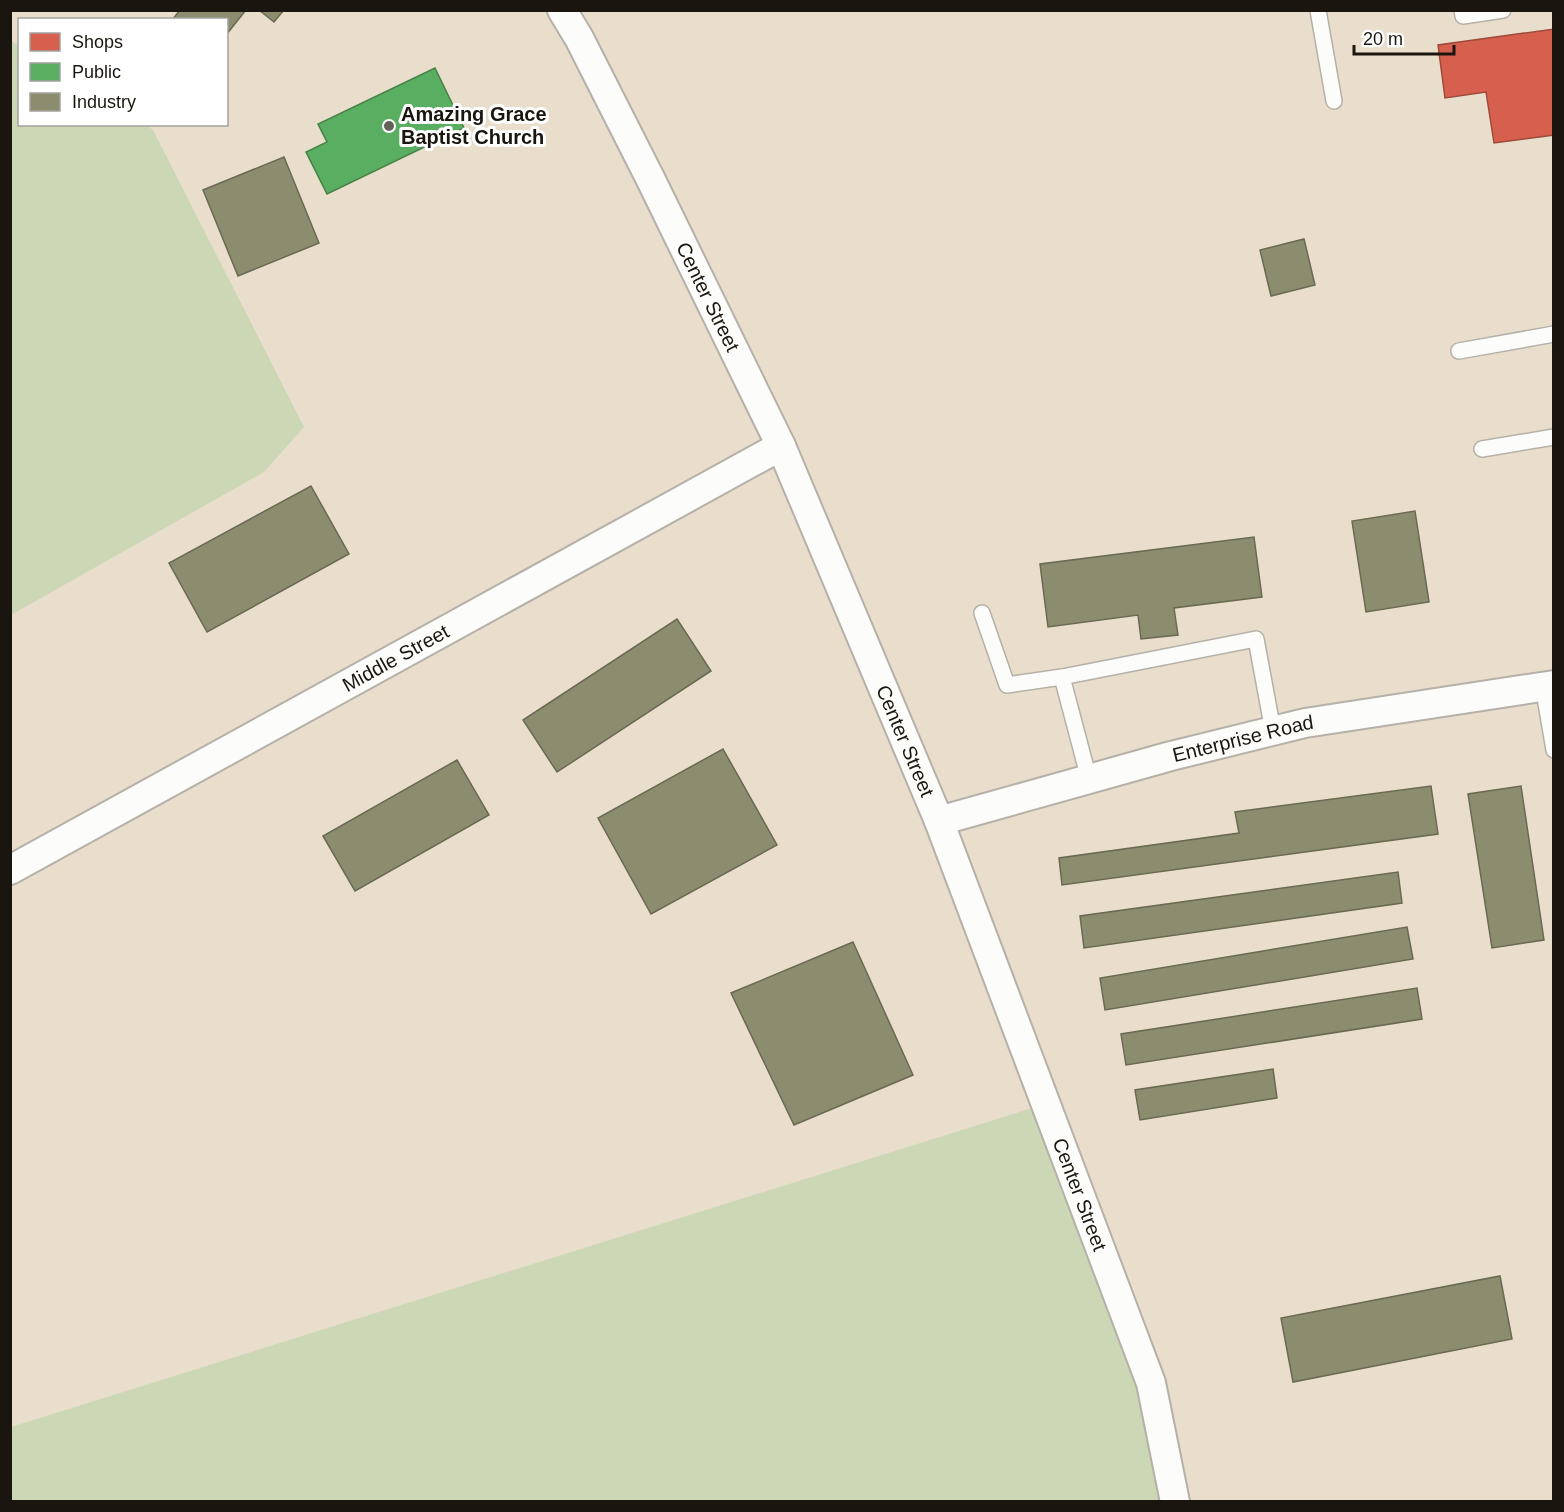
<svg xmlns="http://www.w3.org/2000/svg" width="1564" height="1512" viewBox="0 0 1564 1512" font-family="Arial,sans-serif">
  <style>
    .built { fill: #e9decb; fill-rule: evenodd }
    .green { fill: #ccd7b6 }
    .shops { fill: #d6604d; stroke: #9e4a3a; stroke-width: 1.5 }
    .public { fill: #5aae61; stroke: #478048; stroke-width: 1.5 }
    .industry { fill: #8c8c6e; stroke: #6a6952; stroke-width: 1.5 }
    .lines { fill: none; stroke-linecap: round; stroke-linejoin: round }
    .service-casing { stroke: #b5b0a8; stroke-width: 18 }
    .minor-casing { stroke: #b5b0a8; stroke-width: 32 }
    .service { stroke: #fcfcfa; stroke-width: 15 }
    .minor { stroke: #fcfcfa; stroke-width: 28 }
    .poi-dot { fill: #646057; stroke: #fff; stroke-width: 2 }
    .labels { text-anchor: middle; stroke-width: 6; stroke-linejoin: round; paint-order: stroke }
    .poi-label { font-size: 20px; font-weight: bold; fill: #1a160f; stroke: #fff; text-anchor: start }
    .street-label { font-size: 20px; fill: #1a160f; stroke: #fff }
  </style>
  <rect width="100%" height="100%" fill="#eee8dd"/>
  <path class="built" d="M 10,11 L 1553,11 L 1553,1501 L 11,1501 ZM 20,20 L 226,20 L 226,124 L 20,124 Z"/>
  <g class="green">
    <path d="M 10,40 L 19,46 L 20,124 L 145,124 L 153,130 L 304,427 L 264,472 L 11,615 Z"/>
    <path d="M 1045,1104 L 1175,1502 L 11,1502 L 11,1427 Z"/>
  </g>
  <path class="shops" d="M 1554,29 L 1554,135 L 1494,143 L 1486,92 L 1445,98 L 1438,45 Z"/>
  <path class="public" d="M 435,68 L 464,128 L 327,194 L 306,152 L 327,142 L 318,124 Z"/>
  <g class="industry">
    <path d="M 180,10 L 246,10 L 226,35 L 226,20 L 172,20 Z"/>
    <path d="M 259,10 L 284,10 L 274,22 Z"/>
    <path d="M 284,157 L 319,243 L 238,276 L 203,190 Z"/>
    <path d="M 1304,239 L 1315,285 L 1271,296 L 1260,250 Z"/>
    <path d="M 311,486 L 349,554 L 207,632 L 169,563 Z"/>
    <path d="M 1415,511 L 1429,602 L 1366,612 L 1352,521 Z"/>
    <path d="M 1254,537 L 1262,597 L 1174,608 L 1178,635 L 1141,639 L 1138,615 L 1048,627 L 1040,564 Z"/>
    <path d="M 677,619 L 711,671 L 557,772 L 523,720 Z"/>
    <path d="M 723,749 L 777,845 L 651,914 L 598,818 Z"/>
    <path d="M 457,760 L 489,815 L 355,891 L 323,836 Z"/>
    <path d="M 1431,786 L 1438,834 L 1062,885 L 1059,858 L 1239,833 L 1235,812 Z"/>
    <path d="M 1521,786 L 1544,940 L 1492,948 L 1468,794 Z"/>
    <path d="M 1398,872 L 1402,903 L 1084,948 L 1080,916 Z"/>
    <path d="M 1407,927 L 1413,959 L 1105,1010 L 1100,978 Z"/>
    <path d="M 853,942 L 913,1075 L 794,1125 L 731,993 Z"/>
    <path d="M 1417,988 L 1422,1019 L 1126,1065 L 1121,1034 Z"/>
    <path d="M 1273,1069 L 1277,1098 L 1140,1120 L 1135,1090 Z"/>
    <path d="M 1500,1276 L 1512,1339 L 1293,1382 L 1281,1318 Z"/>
  </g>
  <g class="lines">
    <g class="service-casing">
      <g id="service">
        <path d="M 1318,10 L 1334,101"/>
        <path d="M 1462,10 L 1463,16 L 1503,10"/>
        <path d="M 1459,351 L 1554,334"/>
        <path d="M 1482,449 L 1554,437"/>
        <path d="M 982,613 L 1007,685 L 1062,677 L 1256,639 L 1273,731"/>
        <path d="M 1062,677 L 1089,779"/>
        <path d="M 1543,686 L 1554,750"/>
      </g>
    </g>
    <g class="minor-casing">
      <g id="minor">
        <path id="s1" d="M 562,10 L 579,38 L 651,180 L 781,446 L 939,821 L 1151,1383 L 1175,1502"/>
        <path id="s2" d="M 939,821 L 1171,756 L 1305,723 L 1554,685"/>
        <path id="s3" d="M 10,870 L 781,446"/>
      </g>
    </g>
    <use href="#service" class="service"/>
    <use href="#minor" class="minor"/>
  </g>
  <circle class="poi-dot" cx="389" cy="126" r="6"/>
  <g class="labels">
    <g class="poi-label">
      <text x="401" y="121">Amazing Grace<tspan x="401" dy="23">Baptist Church</tspan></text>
    </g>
    <g class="street-label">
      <text dy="7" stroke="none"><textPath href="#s1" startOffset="322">Center Street</textPath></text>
      <text dy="7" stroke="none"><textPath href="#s3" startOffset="440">Middle Street</textPath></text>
      <text dy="7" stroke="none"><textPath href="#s2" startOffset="315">Enterprise Road</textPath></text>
      <text dy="7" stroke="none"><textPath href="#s1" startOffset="808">Center Street</textPath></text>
      <text dy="7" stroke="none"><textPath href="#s1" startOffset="1294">Center Street</textPath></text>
    </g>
  </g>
  <rect width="1564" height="1512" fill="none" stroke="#1a160f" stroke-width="24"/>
  <rect x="18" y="18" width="210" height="108" fill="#ffffff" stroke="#a3a29f" stroke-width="1.5"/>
  <rect x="30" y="33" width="30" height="18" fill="#d6604d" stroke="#a3a29f" stroke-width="1.5"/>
  <text x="72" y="48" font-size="18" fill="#1a160f">Shops</text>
  <rect x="30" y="63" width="30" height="18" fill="#5aae61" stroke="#a3a29f" stroke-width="1.5"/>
  <text x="72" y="78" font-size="18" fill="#1a160f">Public</text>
  <rect x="30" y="93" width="30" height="18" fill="#8c8c6e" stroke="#a3a29f" stroke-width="1.5"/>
  <text x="72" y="108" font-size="18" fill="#1a160f">Industry</text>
  <path d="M1354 45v9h100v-9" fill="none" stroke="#1a160f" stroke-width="3"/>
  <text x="1363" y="45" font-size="18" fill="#1a160f" stroke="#ffffff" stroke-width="4.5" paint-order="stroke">20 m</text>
</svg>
